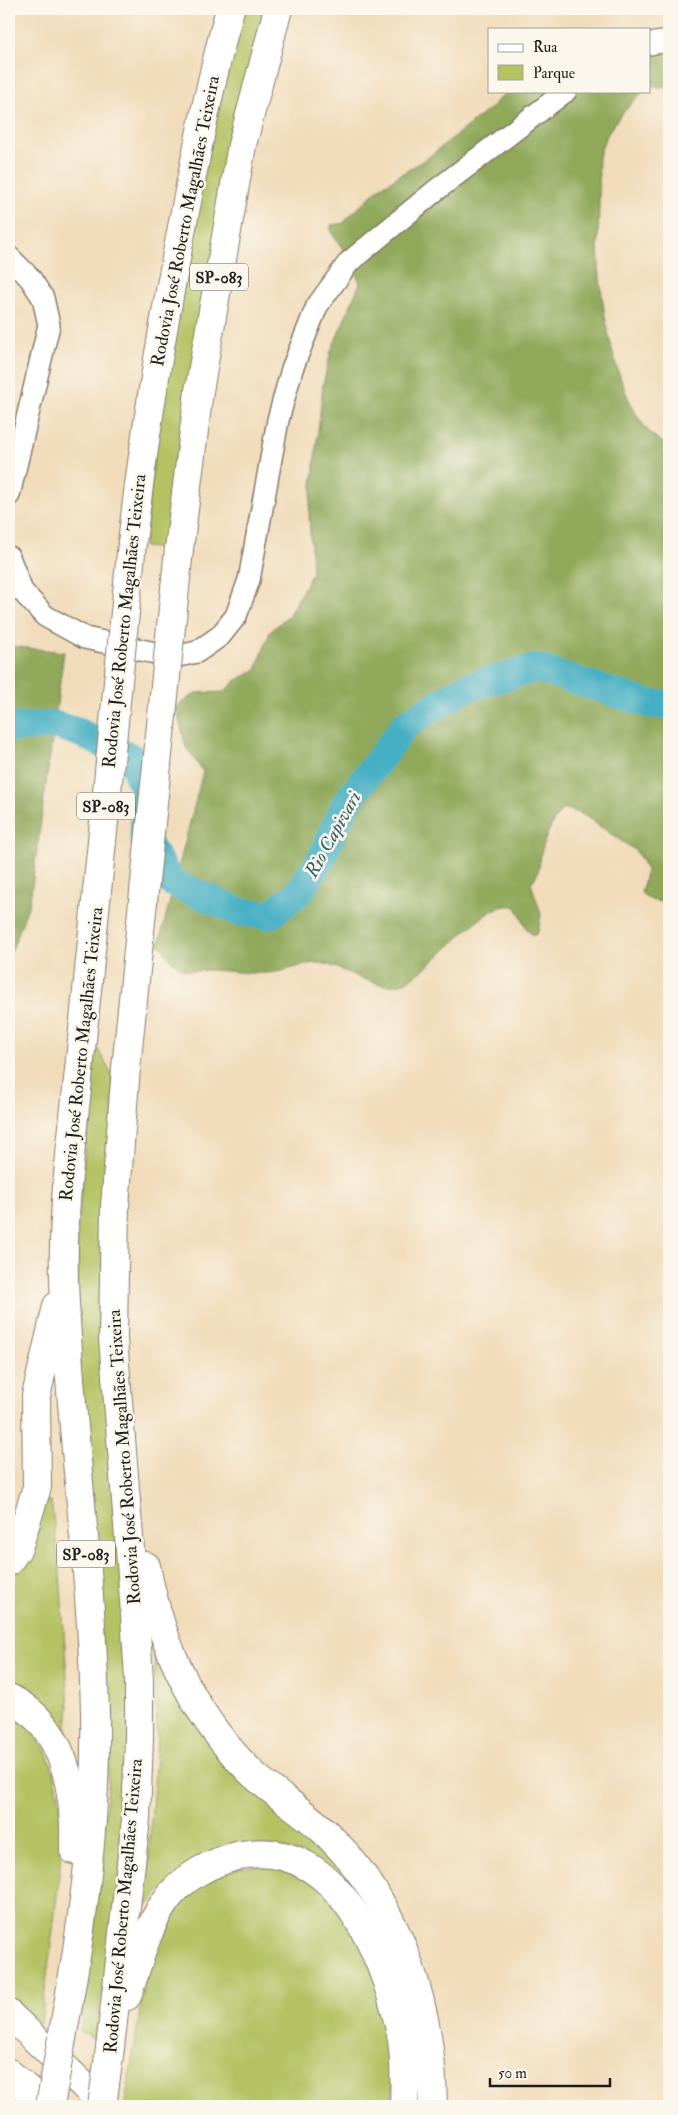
<svg xmlns="http://www.w3.org/2000/svg" width="678" height="2115" viewBox="0 0 678 2115" font-family="'IM FELL Double Pica',serif">
  <style>
    .green { fill: #b4c264; stroke: #686f40 }
    .forest { fill: #8fa85a; stroke: #56623b }
    .lines { fill: none; stroke-linecap: round; stroke-linejoin: round }
    .river { stroke: #44afc3; stroke-width: 29 }
    .minor-casing { stroke: #867c6b; stroke-width: 24 }
    .highway-casing { stroke: #867c6b; stroke-width: 30 }
    .minor { stroke: #fff; stroke-width: 21 }
    .highway { stroke: #fff; stroke-width: 28 }
    .highway-bridge-casing { stroke: #867c6b; stroke-width: 30; stroke-linecap: butt }
    .highway-bridge { stroke: #fff; stroke-width: 28 }
    .labels { text-anchor: middle; stroke-width: 5; stroke-linejoin: round; paint-order: stroke }
    .shield { fill: #fbf7ec; stroke: #5f5e5a; stroke-width: 1 }
    .shield-label { font-size: 16px; font-weight: bold; fill: #1c1c1c }
    .street-label { font-size: 18px; fill: #1c1c1c; stroke: #fbf7ec }
    .water-label { font-size: 19px; font-style: italic; fill: #2e5e67; stroke: #fbf7ec }
  </style>
  <rect width="100%" height="100%" fill="#fbf7ec"/>
  <filter id="ink" filterUnits="userSpaceOnUse"><feTurbulence type="fractalNoise" baseFrequency=".02" numOctaves="2"/><feDisplacementMap in="SourceGraphic" scale="10" xChannelSelector="R" yChannelSelector="G"/><feConvolveMatrix kernelMatrix="1 2 1 2 8 2 1 2 1" color-interpolation-filters="sRGB"/></filter>
  <filter id="wash" filterUnits="userSpaceOnUse"><feTurbulence type="fractalNoise" baseFrequency=".0096" numOctaves="4" result="noise"/><feDisplacementMap in="SourceGraphic" scale="20" xChannelSelector="R" yChannelSelector="G"/><feGaussianBlur stdDeviation="1.12" result="paint"/><feColorMatrix in="noise" values="0 0 0 0 0 0 0 0 0 0 0 0 0 0 0 0 0 1.4 0 .05"/><feComposite in="paint" operator="in"/></filter>
  <g filter="url(#wash)">
    <rect width="100%" height="100%" fill="#f1dbba"/>
    <g class="green">
      <path d="M 241,9 L 268,9 L 167,549 L 144,547 L 157,430 L 196,206 Z"/>
      <path d="M 95,1044 L 112,1075 L 129,1688 L 128,1785 L 118,1885 L 95,2039 L 80,2032 L 94,1928 L 108,1786 L 108,1714 L 79,1384 L 77,1234 Z"/>
      <path d="M 39,1501 L 51,1501 L 60,1572 L 69,1706 L 66,1735 L 9,1686 L 9,1576 L 28,1537 Z"/>
      <path d="M 159,1642 C 181,1696 212,1746 255,1786 C 275,1804 299,1817 318,1835 C 392,1906 425,2006 425,2106 L 411,2106 C 412,2063 407,2020 395,1979 C 390,1963 382,1948 375,1934 C 347,1881 308,1837 243,1848 C 203,1855 171,1878 145,1908 L 157,1739 L 154,1644 Z"/>
      <path d="M 9,1710 C 77,1753 62,1854 54,1921 C 50,1955 45,1989 41,2024 L 9,1997 Z"/>
      <path d="M 255,1866 L 276,1868 L 312,1881 L 349,1921 L 376,1982 L 391,2049 L 393,2106 L 130,2106 L 125,2103 L 147,1968 L 169,1915 L 198,1886 L 234,1869 Z"/>
    </g>
    <g class="forest">
      <path d="M 649,46 L 669,49 L 669,86 L 649,88 Z"/>
      <path d="M 507,91 L 644,91 C 627,108 606,128 600,153 C 597,167 600,184 599,198 C 599,220 597,242 599,263 C 601,309 620,429 669,445 L 669,903 L 651,900 L 641,893 L 647,870 L 636,851 L 582,814 L 564,808 C 553,818 544,839 541,854 C 538,868 541,871 531,883 L 541,914 L 538,932 L 534,936 L 528,931 L 516,907 C 487,894 430,975 401,984 C 379,991 345,969 325,964 C 307,960 293,970 276,972 C 256,975 233,971 212,970 C 204,970 193,972 186,970 C 173,966 166,953 159,943 L 203,772 L 186,747 L 176,707 L 196,693 L 224,692 L 235,681 L 256,670 L 270,632 L 289,615 L 312,573 L 309,513 L 323,385 L 331,351 L 360,283 L 350,259 L 331,232 L 331,225 L 343,223 L 378,189 L 430,156 L 489,109 Z"/>
      <path d="M 9,646 L 64,652 L 30,901 L 9,958 Z"/>
    </g>
    <g class="lines">
      <path class="river" d="M 9,728 L 55,725 L 78,732 L 131,757 L 146,794 L 144,838 L 171,882 L 240,912 L 270,915 L 299,892 L 321,859 L 345,805 L 406,724 L 465,688 L 536,668 L 650,704 L 669,705"/>
    </g>
  </g>
  <g filter="url(#ink)">
    <g class="lines">
      <g class="minor-casing">
        <g id="minor">
          <path d="M 649,44 L 669,41"/>
          <path d="M 9,257 L 30,278 L 43,298 L 49,325 L 9,495"/>
          <path d="M 9,557 L 22,591 L 45,616 L 85,638 L 174,657 L 197,652 L 220,636 L 236,616 L 249,580 L 278,420 L 292,369 L 317,306 L 349,262 L 435,191 L 566,91"/>
        </g>
      </g>
      <g class="highway-casing">
        <g id="highway">
          <path d="M 132,543 C 143,442 160,342 179,243 C 194,164 209,86 230,9"/>
          <path d="M 179,549 L 199,391 L 242,145 L 278,9"/>
          <path d="M 9,1561 L 18,1548 L 37,1487 L 36,1396 L 57,1306"/>
          <path d="M 146,1566 C 161,1645 195,1719 254,1775 C 278,1797 307,1813 330,1837 C 401,1908 432,2008 433,2106"/>
          <path d="M 9,1698 C 66,1726 76,1792 74,1850"/>
          <path d="M 127,1996 C 138,1965 146,1929 165,1902 C 182,1877 213,1861 241,1855 C 339,1837 385,1959 401,2034 C 405,2057 405,2083 404,2106"/>
          <path d="M 9,2014 L 105,2106"/>
          <path d="M 62,2038 C 82,1931 97,1823 95,1713 C 92,1568 69,1424 64,1279 C 62,1209 72,1139 79,1070"/>
          <path d="M 110,2048 L 136,1819 L 139,1738 L 139,1679 L 134,1600 L 113,1339 L 115,1206 L 126,1068"/>
          <path d="M 9,2073 L 46,2106"/>
        </g>
      </g>
      <use href="#minor" class="minor"/>
      <use href="#highway" class="highway"/>
      <g class="highway-bridge-casing">
        <g id="highway-bridge">
          <path d="M 126,1068 L 179,549"/>
          <path d="M 79,1070 L 132,543"/>
          <path d="M 50,2106 L 62,2038"/>
          <path d="M 102,2106 L 110,2048"/>
        </g>
      </g>
      <use href="#highway-bridge" class="highway-bridge"/>
    </g>
  </g>
  <g class="labels">
    <g class="shield">
      <rect x="190" y="263.5" width="58" height="27" rx="4"/>
      <rect x="77" y="792.5" width="58" height="27" rx="4"/>
      <rect x="57" y="1540.5" width="58" height="27" rx="4"/>
    </g>
    <g class="shield-label">
      <text x="219" y="283">SP-083</text>
      <text x="106" y="812">SP-083</text>
      <text x="86" y="1560">SP-083</text>
    </g>
    <g class="street-label">
      <text transform="translate(185 221) rotate(-79)" y="6">Rodovia José Roberto Magalhães Teixeira</text>
      <text transform="translate(124 621) rotate(-84)" y="6">Rodovia José Roberto Magalhães Teixeira</text>
      <text transform="translate(81 1054) rotate(-84)" y="6">Rodovia José Roberto Magalhães Teixeira</text>
      <text transform="translate(124 1457) rotate(-94)" y="6">Rodovia José Roberto Magalhães Teixeira</text>
      <text transform="translate(123 1906) rotate(-85)" y="6">Rodovia José Roberto Magalhães Teixeira</text>
    </g>
    <g class="water-label">
      <text transform="translate(332 834) rotate(-61)" y="7">Rio Capivari</text>
    </g>
  </g>
  <rect width="678" height="2115" fill="none" stroke="#fbf7ec" stroke-width="30"/>
  <rect x="488" y="28" width="162" height="65" fill="#fbf7ec" stroke="#a29f99"/>
  <rect x="498" y="44" width="25" height="8" fill="#ffffff" stroke="#a29f99"/>
  <text x="533" y="52" font-size="15" fill="#1c1c1c">Rua</text>
  <rect x="498" y="65" width="25" height="15" fill="#b4c264" stroke="#a29f99"/>
  <text x="533" y="78" font-size="15" fill="#1c1c1c">Parque</text>
  <path d="M490 2078v8h120v-8" fill="none" stroke="#1c1c1c" stroke-width="2.5"/>
  <text x="498" y="2078" font-size="15" fill="#1c1c1c" stroke="#fbf7ec" stroke-width="4" paint-order="stroke">50 m</text>
</svg>
